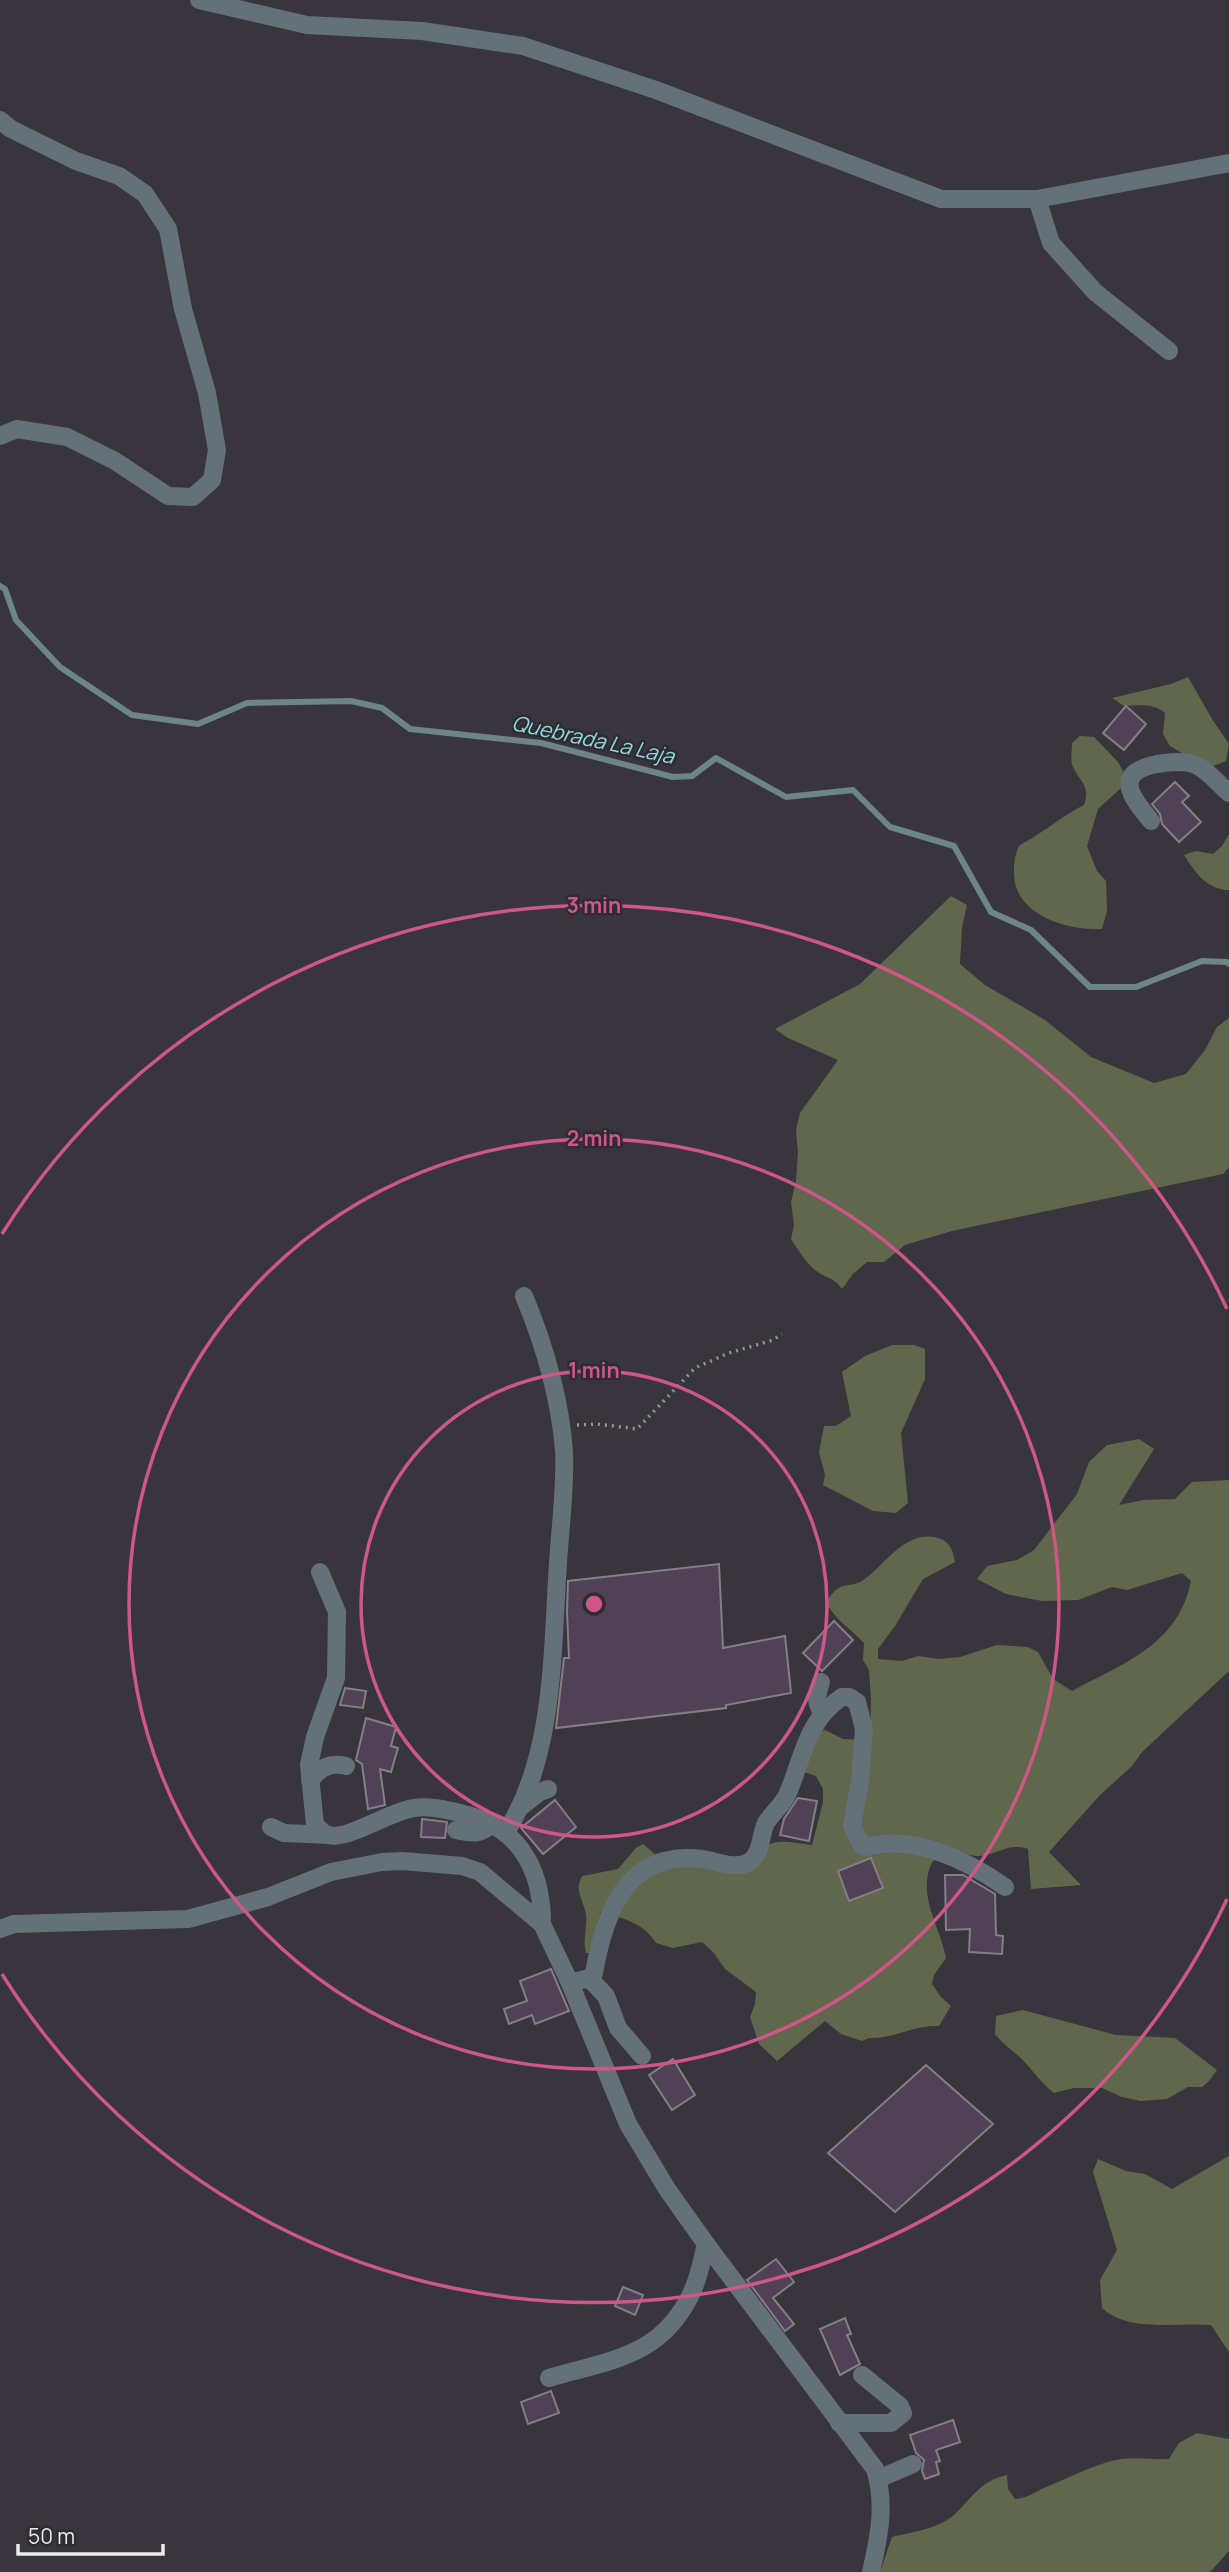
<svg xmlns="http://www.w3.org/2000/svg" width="1229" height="2572" viewBox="0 0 1229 2572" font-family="Manrope,sans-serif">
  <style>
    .forest { fill: #61674c }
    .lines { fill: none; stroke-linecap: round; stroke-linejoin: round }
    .stream { stroke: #6d8587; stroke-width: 6 }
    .building { fill: #514156; stroke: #837f85; stroke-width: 2 }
    .path { stroke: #959499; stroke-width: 3.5; stroke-dasharray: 2 5; stroke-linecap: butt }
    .minor { stroke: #657178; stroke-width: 18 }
    .ring { fill: none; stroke: #ce5787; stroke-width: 3.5 }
    .labels { text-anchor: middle; stroke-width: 5; stroke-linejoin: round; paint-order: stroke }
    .water-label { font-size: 21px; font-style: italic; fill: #93d9db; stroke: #2e2c32 }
    .centre { fill: #ce5787; stroke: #2e2c32; stroke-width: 3.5 }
    .ring-label { font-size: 21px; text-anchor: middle; font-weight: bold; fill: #ce5787; stroke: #2e2c32; stroke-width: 5; stroke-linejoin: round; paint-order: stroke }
  </style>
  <rect width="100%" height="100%" fill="#38363c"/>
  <g class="forest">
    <path d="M 1188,677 L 1212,719 L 1229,744 L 1226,761 L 1208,768 L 1170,746 L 1163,734 L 1165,713 C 1154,703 1138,705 1124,706 L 1112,698 L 1171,684 Z"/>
    <path d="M 1080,736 L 1094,737 L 1118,762 L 1124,773 L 1121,788 L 1098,809 L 1087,846 L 1097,871 L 1106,881 L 1107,911 L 1102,929 C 1066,931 1012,914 1014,871 C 1014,863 1015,852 1020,845 C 1024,842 1030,840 1034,837 C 1051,826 1066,814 1084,805 C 1091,786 1080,782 1073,767 C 1070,761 1072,750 1072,743 Z"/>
    <path d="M 1229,834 L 1229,890 C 1206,889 1196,873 1184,855 L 1196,851 L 1213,854 L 1222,846 Z"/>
    <path d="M 951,896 L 967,905 L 962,927 L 960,964 L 985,985 L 1045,1020 L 1091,1057 L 1154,1083 L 1186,1074 L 1205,1050 L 1217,1027 L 1229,1018 L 1229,1167 L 1223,1174 L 952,1231 L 905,1245 L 884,1262 L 867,1262 L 853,1274 L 842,1289 C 833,1276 826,1279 815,1270 C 805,1261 798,1250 791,1239 L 794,1225 L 791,1202 L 796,1181 L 798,1152 L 796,1130 L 800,1113 L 838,1060 L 788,1038 L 775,1029 L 860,984 Z"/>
    <path d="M 892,1345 L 914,1345 L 925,1349 L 925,1379 L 901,1433 L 908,1503 L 896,1513 L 873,1511 L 823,1485 L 825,1475 L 819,1452 L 824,1426 L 836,1426 L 851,1416 L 842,1372 L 865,1356 Z"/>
    <path d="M 1139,1439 L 1154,1449 L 1119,1505 L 1143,1500 L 1175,1499 L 1192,1482 L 1229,1480 L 1229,1671 L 1142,1752 L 1132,1766 L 1100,1795 L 1049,1852 L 1081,1885 L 1031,1889 L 1028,1849 C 1008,1842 998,1855 978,1856 C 968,1856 955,1849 944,1846 C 940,1853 931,1862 929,1870 C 920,1900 941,1930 946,1958 L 934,1975 L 932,1984 L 941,1997 L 951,2006 L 939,2026 C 916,2025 904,2034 883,2037 C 873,2039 872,2036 862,2041 L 841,2034 L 825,2021 L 777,2061 L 759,2044 L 750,2017 L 755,2004 L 756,1992 L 725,1969 L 713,1952 L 702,1942 L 673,1948 L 656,1943 C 643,1922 624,1919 601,1912 L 591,1953 L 586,1953 C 582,1938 588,1926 586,1914 C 583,1899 574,1891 582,1876 L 618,1869 L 636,1848 L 643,1844 L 669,1866 L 743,1868 C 772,1838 771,1839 812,1845 L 823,1802 L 823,1789 L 816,1776 L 804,1772 L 818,1732 L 825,1730 L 843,1739 L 870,1740 L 871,1700 L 869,1670 L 863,1660 L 864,1643 C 851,1629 834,1619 826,1602 C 829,1598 833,1592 837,1589 C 843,1584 854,1586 862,1581 C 886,1565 905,1529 938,1538 C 950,1541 953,1551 955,1562 L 923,1579 L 895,1626 L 878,1649 L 878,1659 L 902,1661 L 918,1656 L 939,1659 L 960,1657 L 997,1645 L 1028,1647 L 1038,1652 L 1053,1679 L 1072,1691 C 1124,1663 1178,1645 1191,1581 L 1182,1573 L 1127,1590 L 1112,1587 L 1078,1600 L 1042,1601 L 1006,1594 L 977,1579 L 987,1566 L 1017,1560 L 1034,1550 L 1077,1494 L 1089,1462 L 1107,1445 Z"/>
    <path d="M 1023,2010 L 1116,2035 L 1175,2038 L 1217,2070 L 1209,2081 L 1202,2087 L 1188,2087 L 1167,2099 L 1141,2101 L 1122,2097 L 1102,2088 L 1074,2088 L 1054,2093 C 1038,2081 1030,2065 1015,2053 C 1007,2046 1001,2042 995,2034 L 996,2016 Z"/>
    <path d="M 1229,2156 L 1229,2352 L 1211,2325 C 1178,2322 1129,2333 1102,2308 L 1100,2280 L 1117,2250 L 1093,2172 L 1098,2159 L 1126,2171 L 1145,2174 L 1172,2189 Z"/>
    <path d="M 1197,2433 L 1229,2439 L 1229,2551 L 1210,2572 L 880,2572 L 892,2537 C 912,2532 939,2529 955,2514 C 973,2497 980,2481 1007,2475 L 1008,2489 L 1015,2499 C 1028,2498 1035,2492 1046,2487 C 1066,2479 1087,2468 1108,2462 C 1129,2455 1148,2460 1169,2459 L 1179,2443 Z"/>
  </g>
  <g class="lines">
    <path class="stream" d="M 0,586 L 5,589 L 16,620 L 60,667 L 132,715 L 198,724 L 247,703 L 351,701 L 382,708 L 410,729 L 541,743 L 673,777 L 692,776 L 716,758 L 786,797 L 853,790 L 890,827 L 954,846 L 991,912 L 1031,930 L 1090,987 L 1136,987 L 1202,961 L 1227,962 L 1229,964"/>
  </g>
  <g class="building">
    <path d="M 1126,706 L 1146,724 L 1124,750 L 1103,733 Z"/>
    <path d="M 1175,782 L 1189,796 L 1182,802 L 1201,822 L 1179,842 L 1162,824 L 1160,814 L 1152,804 Z"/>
    <path d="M 719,1564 L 723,1648 L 785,1636 L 791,1693 L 726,1705 L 726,1708 L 556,1728 L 564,1658 L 569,1658 L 567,1612 L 568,1581 Z"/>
    <path d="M 834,1621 L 853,1640 L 822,1671 L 803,1653 Z"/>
    <path d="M 345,1688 L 366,1691 L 363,1708 L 340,1705 Z"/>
    <path d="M 366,1718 L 396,1727 L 391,1746 L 398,1748 L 391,1772 L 380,1769 L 385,1805 L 368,1809 L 362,1764 L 356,1760 Z"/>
    <path d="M 798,1798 L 817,1801 L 809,1841 L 780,1835 L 784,1819 Z"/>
    <path d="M 555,1800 L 576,1827 L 543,1854 L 521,1828 Z"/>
    <path d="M 422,1819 L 447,1822 L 445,1838 L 421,1837 Z"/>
    <path d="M 871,1858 L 883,1888 L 849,1901 L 838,1871 Z"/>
    <path d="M 945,1875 L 963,1875 L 995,1894 L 996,1935 L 1003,1936 L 1002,1954 L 969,1952 L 970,1929 L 946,1930 Z"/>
    <path d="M 551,1969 L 569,2011 L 535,2024 L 532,2015 L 509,2024 L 504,2009 L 527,2001 L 520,1981 Z"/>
    <path d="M 673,2059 L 695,2095 L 672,2110 L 649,2075 Z"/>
    <path d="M 926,2065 L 993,2124 L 895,2212 L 828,2153 Z"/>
    <path d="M 776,2259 L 794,2282 L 773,2298 L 794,2324 L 785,2331 L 747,2280 Z"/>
    <path d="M 623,2287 L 643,2295 L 635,2315 L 615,2306 Z"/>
    <path d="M 845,2318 L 851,2334 L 847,2335 L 860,2364 L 840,2375 L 820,2329 Z"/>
    <path d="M 551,2391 L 559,2413 L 528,2424 L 521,2402 Z"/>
    <path d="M 953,2420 L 960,2442 L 936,2450 L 940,2461 L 936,2462 L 939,2474 L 925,2479 L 922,2471 L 924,2460 L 916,2453 L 910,2435 Z"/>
  </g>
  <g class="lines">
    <path class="path" d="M 577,1425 L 597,1424 L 637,1429 L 695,1368 L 729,1353 L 773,1340 L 782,1334"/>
    <g class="minor">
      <path d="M 199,0 L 307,25 L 422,31 L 523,46 L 656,90 L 941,199 L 1037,199 L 1229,163"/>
      <path d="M 0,120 L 11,129 L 76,161 L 119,176 L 145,194 L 168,229 L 183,309 L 207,393 L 217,450 L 212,480 L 193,497 L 168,496 L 115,461 L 67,437 L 17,429 L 0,436"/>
      <path d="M 1037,199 L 1051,243 L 1095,292 L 1169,351"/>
      <path d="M 1151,821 C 1130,796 1113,773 1157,764 C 1169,762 1185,760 1196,765 C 1209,771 1218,784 1229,793"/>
      <path d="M 320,1572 L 337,1612 L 336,1678 L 315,1737 L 309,1765 L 315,1825 C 319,1828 323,1833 328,1835 C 347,1841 390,1811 414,1808 C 429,1806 442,1809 456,1812 C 516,1824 542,1864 542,1924"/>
      <path d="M 821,1682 C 817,1695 814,1702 823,1713"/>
      <path d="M 310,1780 C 321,1768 329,1762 346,1766"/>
      <path d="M 522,1806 L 540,1792 L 548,1789"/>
      <path d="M 271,1827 L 284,1833 L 329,1835"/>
      <path d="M 456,1830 C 471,1833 482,1836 492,1822"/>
      <path d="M 506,1832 C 555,1756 552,1650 558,1563 C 560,1529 566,1484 564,1451 C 560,1399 544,1344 524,1296"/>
      <path d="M 0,1929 L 14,1924 L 188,1919 L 268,1897 L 331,1872 L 382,1862 L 402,1861 L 462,1866 L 480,1872 L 542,1924 L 570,1983 L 628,2124 L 667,2189 L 706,2244 L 875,2469 C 886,2504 879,2537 871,2572"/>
      <path d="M 589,1978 L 606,1996 L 618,2028 L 642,2056"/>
      <path d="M 570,1983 L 589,1978 L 594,1973 C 605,1912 626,1850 702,1859 C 716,1861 736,1870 749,1862 C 762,1854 760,1835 766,1823 C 772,1813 783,1805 788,1793 C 803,1757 807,1720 842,1697 L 849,1697 L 857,1702 L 864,1729 L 860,1781 L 852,1826 L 861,1845 L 866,1847 C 913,1834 967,1860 1005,1887"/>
      <path d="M 549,2378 C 610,2360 662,2357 692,2292 C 699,2277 702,2260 706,2244"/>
      <path d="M 839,2423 L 891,2423 L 903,2413 L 900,2406 L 862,2375"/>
      <path d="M 878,2479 L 913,2464"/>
    </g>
  </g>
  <g class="ring">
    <circle cx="594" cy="1604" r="233"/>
    <circle cx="594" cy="1604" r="465"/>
    <path d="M1227 1899A698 698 0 0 1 2 1974M2 1234A698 698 0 0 1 1227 1309"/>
  </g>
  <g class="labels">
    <g class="water-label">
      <text transform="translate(593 740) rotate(12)" y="7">Quebrada La Laja</text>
    </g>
  </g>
  <circle cx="594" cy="1604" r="10" class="centre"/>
  <g class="ring-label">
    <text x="594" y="913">3 min</text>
    <text x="594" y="1146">2 min</text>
    <text x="594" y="1378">1 min</text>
  </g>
  <path d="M18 2544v10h145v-10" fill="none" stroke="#eae9ed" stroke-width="3.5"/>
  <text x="28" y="2544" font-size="21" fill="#eae9ed" stroke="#2e2c32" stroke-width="5" paint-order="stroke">50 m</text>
</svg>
